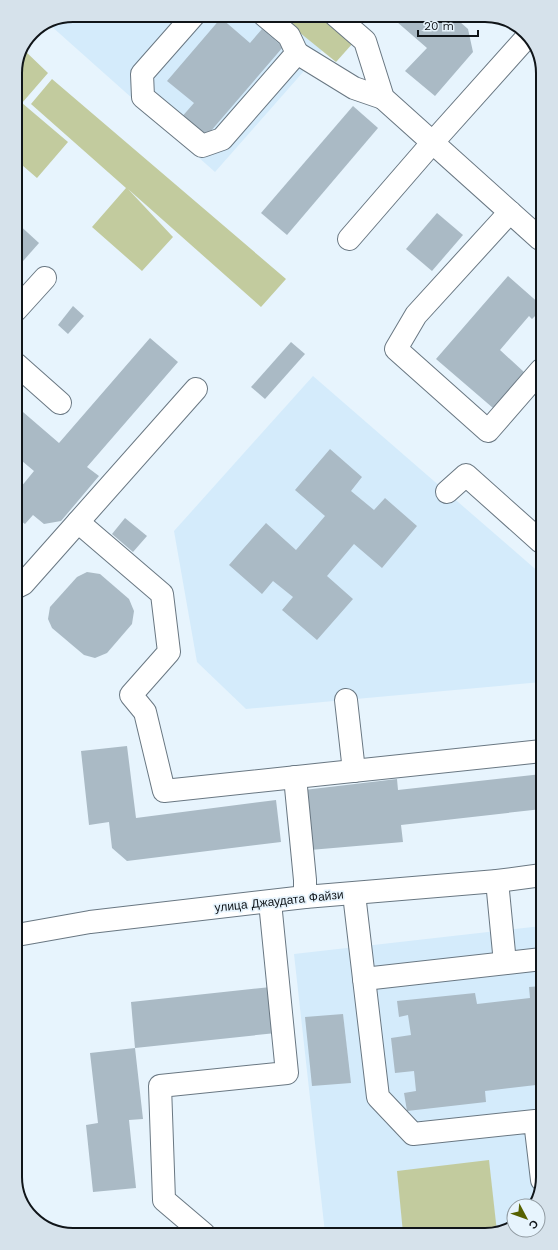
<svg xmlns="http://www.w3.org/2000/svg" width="558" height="1250" viewBox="0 0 558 1250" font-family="'Work Sans',sans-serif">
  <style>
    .built { fill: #d4ebfb }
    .green { fill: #c2cb9e }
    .building { fill: #aabac5 }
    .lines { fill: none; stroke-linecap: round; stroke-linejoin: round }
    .minor-casing { stroke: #697782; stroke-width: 24 }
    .minor { stroke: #fff; stroke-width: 22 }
    .labels { text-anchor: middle; stroke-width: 3.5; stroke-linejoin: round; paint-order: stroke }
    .street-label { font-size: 12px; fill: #101519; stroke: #e7f4fd }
    .rim { fill: none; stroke: #101519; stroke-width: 2 }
  </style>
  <rect width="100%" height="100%" fill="#e7f4fd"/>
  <g class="built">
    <path d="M 73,15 L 290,15 L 326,46 L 215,172 L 50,25 Z"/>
    <path d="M 313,376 L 541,574 L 542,682 L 246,709 L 197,662 L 174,531 Z"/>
    <path d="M 542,926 L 543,1177 L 533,1206 L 514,1206 L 514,1224 L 504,1232 L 325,1233 L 294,954 Z"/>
  </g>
  <g class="green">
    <path d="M 278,15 L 321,15 L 353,43 L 336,62 Z"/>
    <path d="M 24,50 L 48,73 L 22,103 L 68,142 L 37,178 L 15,159 L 15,97 L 19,100 L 15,96 L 15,70 Z"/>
    <path d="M 52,79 L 286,279 L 261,307 L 128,189 L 173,237 L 142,271 L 92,227 L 126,188 L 31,104 Z"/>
    <path d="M 489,1160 L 497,1232 L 403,1233 L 397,1171 Z"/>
  </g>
  <g class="building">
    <path d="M 389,15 L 452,15 L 468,29 L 473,52 L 435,96 L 405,71 L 427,48 Z"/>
    <path d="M 221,18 L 250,43 L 262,29 L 283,47 L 204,139 L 180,119 L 194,103 L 167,81 Z"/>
    <path d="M 353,106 L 378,128 L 287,235 L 261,213 Z"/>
    <path d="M 437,213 L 463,235 L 432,271 L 406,249 Z"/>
    <path d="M 16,222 L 39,243 L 16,269 Z"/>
    <path d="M 508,276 L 541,305 L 541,310 L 532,319 L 529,316 L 500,350 L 524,372 L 493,408 L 436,359 Z"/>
    <path d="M 73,306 L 84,316 L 68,334 L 58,325 Z"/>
    <path d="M 150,338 L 178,362 L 87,467 L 99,476 L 61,521 L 44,524 L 33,515 L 25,524 L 16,517 L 16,506 L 18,504 L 16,503 L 16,493 L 34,471 L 16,456 L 16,406 L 59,443 Z"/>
    <path d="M 291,342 L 305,354 L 265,399 L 251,387 Z"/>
    <path d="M 541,445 L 541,456 L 535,452 Z"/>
    <path d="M 330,449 L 362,477 L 351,491 L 374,510 L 385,498 L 417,526 L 382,568 L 354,544 L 327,576 L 353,599 L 317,640 L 282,610 L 293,597 L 273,581 L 262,594 L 229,565 L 266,523 L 296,550 L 325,516 L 295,490 Z"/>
    <path d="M 125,518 L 147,536 L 133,552 L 112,534 Z"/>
    <path d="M 87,572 L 100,574 L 129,599 L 134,611 L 132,624 L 107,653 L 95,658 L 84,655 L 52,628 L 48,619 L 50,607 L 77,577 Z"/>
    <path d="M 127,746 L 136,818 L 276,800 L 281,842 L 127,861 L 112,848 L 109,822 L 89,825 L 81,751 Z"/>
    <path d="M 542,774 L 542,809 L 401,825 L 403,842 L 310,850 L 304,790 L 397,779 L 398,790 Z"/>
    <path d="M 542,986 L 543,1096 L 537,1097 L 536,1085 L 485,1091 L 486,1102 L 407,1111 L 404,1093 L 416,1091 L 414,1071 L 395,1073 L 391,1038 L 411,1035 L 408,1015 L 399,1017 L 397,1001 L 475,993 L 477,1004 L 530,998 L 529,987 Z"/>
    <path d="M 271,987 L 276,1033 L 135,1048 L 131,1002 Z"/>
    <path d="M 343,1014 L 351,1083 L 312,1086 L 305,1017 Z"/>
    <path d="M 135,1048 L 143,1119 L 129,1120 L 136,1188 L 93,1192 L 86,1125 L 98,1123 L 90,1053 Z"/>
  </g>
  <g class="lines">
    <g class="minor-casing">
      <g id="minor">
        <path d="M 194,15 L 142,74 L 143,97 L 202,146 L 222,139 L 297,53 L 289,36 L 264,15"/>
        <path d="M 335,15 L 365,41 L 383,98 L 540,239"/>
        <path d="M 297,53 L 354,88 L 383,98"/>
        <path d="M 510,212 L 416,315 L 396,349 L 488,431 L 541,370"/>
        <path d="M 349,239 L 433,142 L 527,37"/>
        <path d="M 16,310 L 45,278"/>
        <path d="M 16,364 L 60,403"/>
        <path d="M 447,492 L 466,475 L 541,542"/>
        <path d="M 78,522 L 196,389"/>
        <path d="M 17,587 L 23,584 L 78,522 L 162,594 L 169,652 L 131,695 L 145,712 L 164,791 L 542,751"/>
        <path d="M 346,700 L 354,771"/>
        <path d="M 295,777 L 305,880 L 305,897"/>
        <path d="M 497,881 L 505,963"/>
        <path d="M 354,894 L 378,1097 L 413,1134 L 535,1121 L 542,1180"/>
        <path d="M 17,935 L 90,922 L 305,897 L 497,881 L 542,875"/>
        <path d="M 364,979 L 542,959"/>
        <path d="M 204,1234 L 164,1200 L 160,1086 L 287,1073 L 270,902"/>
      </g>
    </g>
    <use href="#minor" class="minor"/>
  </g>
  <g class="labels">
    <g class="street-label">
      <text transform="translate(279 901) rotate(-6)" y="4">улица Джаудата Файзи</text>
    </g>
  </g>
  <path d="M0 0H558V1250H0ZM73 22H485A51 51 0 0 1 536 73V1177A51 51 0 0 1 485 1228H73A51 51 0 0 1 22 1177V73A51 51 0 0 1 73 22Z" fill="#d6e2eb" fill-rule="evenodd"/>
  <path class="rim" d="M73 22H485A51 51 0 0 1 536 73V1177A51 51 0 0 1 485 1228H73A51 51 0 0 1 22 1177V73A51 51 0 0 1 73 22Z"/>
  <g transform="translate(526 1218) rotate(131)"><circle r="19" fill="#e7f4fd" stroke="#919ba2"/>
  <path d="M0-3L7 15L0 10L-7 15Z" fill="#566100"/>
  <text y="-6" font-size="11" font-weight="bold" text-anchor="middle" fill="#101519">С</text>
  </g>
  <path d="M418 30v6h60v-6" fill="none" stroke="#101519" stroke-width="2"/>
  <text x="424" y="30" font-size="12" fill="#101519" stroke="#e7f4fd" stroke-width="3" paint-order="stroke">20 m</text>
</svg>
